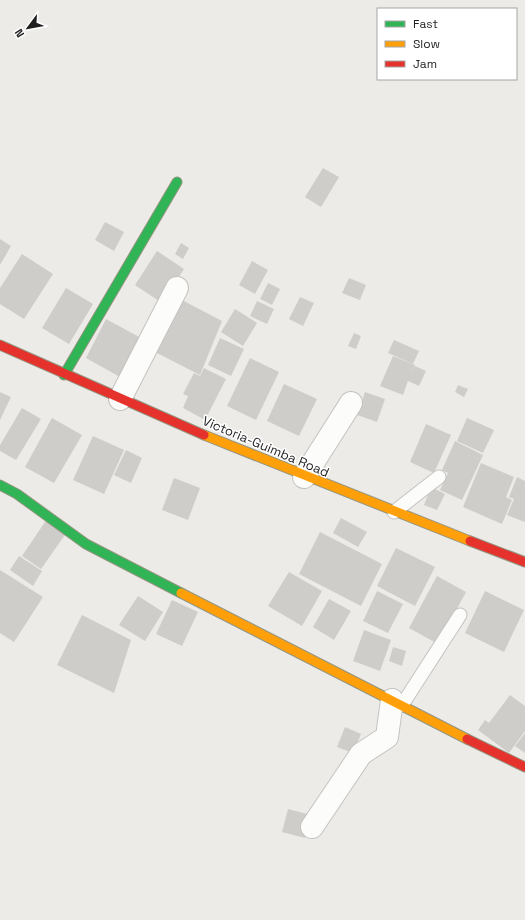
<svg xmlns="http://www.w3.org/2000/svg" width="525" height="920" viewBox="0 0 525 920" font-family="'Space Grotesk',sans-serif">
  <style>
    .building { fill: #cfcdca }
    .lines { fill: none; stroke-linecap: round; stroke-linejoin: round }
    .lane-casing { stroke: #c4c3c1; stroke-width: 15 }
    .street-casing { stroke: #c4c3c1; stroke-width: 24 }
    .fast-casing { stroke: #939581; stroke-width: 11 }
    .slow-casing { stroke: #939581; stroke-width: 11 }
    .jam-casing { stroke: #939581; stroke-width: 11 }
    .lane { stroke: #fcfcfb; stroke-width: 13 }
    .street { stroke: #fcfcfb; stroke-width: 22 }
    .fast { stroke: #30b455; stroke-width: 9 }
    .slow { stroke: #ff9f0a; stroke-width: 9 }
    .jam { stroke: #e5322d; stroke-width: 9 }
    .labels { text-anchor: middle; stroke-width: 3; stroke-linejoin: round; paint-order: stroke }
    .street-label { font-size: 13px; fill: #1e1e1e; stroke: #fff }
  </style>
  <rect width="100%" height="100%" fill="#edebe7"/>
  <g class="building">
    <path d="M 323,168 L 339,177 L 321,207 L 305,197 Z"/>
    <path d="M 105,222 L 124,232 L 114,251 L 95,240 Z"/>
    <path d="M 0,239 L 11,246 L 0,265 Z"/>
    <path d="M 181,243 L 189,248 L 183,259 L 175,254 Z"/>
    <path d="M 157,251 L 184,269 L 162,303 L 135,285 Z"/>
    <path d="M 22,254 L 53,274 L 24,319 L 0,304 L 0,288 Z"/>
    <path d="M 252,261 L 268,270 L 255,294 L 239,285 Z"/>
    <path d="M 349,278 L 366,285 L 360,300 L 342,293 Z"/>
    <path d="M 268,283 L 280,289 L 272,305 L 260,299 Z"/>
    <path d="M 66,288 L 93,304 L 69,344 L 42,328 Z"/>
    <path d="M 300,297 L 314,303 L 303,326 L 289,319 Z"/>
    <path d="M 180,299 L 222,321 L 200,375 L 155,352 Z"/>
    <path d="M 257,301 L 274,309 L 267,324 L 250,316 Z"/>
    <path d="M 235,309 L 257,323 L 243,346 L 221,332 Z"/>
    <path d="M 106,319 L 141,338 L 120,377 L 86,358 Z"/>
    <path d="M 354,333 L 361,336 L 356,349 L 348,346 Z"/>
    <path d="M 220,338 L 244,349 L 231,376 L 208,365 Z"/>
    <path d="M 394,340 L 419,351 L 413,364 L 388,353 Z"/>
    <path d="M 393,356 L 415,365 L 411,374 L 415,366 L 426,371 L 419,386 L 408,381 L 403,395 L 380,386 Z"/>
    <path d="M 250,358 L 279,372 L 256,420 L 227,406 Z"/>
    <path d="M 204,368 L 226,379 L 205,420 L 183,408 L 188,396 L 183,394 L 194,373 L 200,376 Z"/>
    <path d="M 284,384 L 317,399 L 299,436 L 267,421 Z"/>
    <path d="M 458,385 L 468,389 L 464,397 L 455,392 Z"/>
    <path d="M 0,392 L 11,397 L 0,420 Z"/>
    <path d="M 365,392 L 385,399 L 377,422 L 357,415 Z"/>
    <path d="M 22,408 L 41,419 L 16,460 L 0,451 L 0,445 Z"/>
    <path d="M 52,418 L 82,435 L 54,483 L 25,467 Z"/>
    <path d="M 467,418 L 494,430 L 483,453 L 457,441 Z"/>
    <path d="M 426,424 L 451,435 L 434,473 L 410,462 Z"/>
    <path d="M 93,436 L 124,450 L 104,494 L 73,480 Z"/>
    <path d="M 455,441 L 483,455 L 462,500 L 440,490 L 448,473 L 442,470 Z"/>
    <path d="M 126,450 L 142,458 L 131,483 L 114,475 Z"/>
    <path d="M 481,463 L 514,477 L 506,497 L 512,500 L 502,524 L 463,507 Z"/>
    <path d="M 517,477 L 525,481 L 525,522 L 507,515 L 514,499 L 509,497 Z"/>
    <path d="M 174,478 L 200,488 L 188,520 L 162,510 Z"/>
    <path d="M 431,487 L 445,494 L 437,510 L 424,505 Z"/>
    <path d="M 341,518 L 367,532 L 358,547 L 333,533 Z"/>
    <path d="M 47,519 L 67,532 L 41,569 L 22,556 Z"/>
    <path d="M 320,532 L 382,564 L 361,606 L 299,574 Z"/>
    <path d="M 396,548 L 435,567 L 415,606 L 377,586 Z"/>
    <path d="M 19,556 L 42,571 L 33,586 L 10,570 Z"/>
    <path d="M 0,570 L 43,597 L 14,642 L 0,633 Z"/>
    <path d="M 289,572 L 322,591 L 302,626 L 268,606 Z"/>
    <path d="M 437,576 L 466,592 L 438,644 L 409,628 Z"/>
    <path d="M 377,591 L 403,604 L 388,633 L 363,621 Z"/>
    <path d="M 485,591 L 524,610 L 504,652 L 465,633 Z"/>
    <path d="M 138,596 L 163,612 L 145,641 L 119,625 Z"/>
    <path d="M 329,599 L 351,611 L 334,640 L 313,627 Z"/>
    <path d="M 172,600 L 198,612 L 182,646 L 156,634 Z"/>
    <path d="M 82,615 L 131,640 L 114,693 L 57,665 Z"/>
    <path d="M 364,630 L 391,640 L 380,671 L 353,661 Z"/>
    <path d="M 393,647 L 406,651 L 402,666 L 389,661 Z"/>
    <path d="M 510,695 L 525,706 L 525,731 L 509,753 L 478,730 L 485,720 L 489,723 Z"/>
    <path d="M 345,727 L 361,734 L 353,753 L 337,747 Z"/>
    <path d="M 525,733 L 525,753 L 515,746 Z"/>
    <path d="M 288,809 L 311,815 L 305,838 L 282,832 Z"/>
  </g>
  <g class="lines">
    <g class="lane-casing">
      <g id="lane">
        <path d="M 394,512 L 439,477"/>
        <path d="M 402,705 L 460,615"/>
      </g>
    </g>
    <g class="street-casing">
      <g id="street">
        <path d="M 120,399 L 177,288"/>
        <path d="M 304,477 L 351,403"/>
        <path d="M 312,827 L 361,754 L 387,737 L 392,700"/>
      </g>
    </g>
    <g class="fast-casing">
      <g id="fast">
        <path d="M 64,375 L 177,182"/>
        <path d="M 0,485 L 17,494 L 86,544 L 181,593"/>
      </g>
    </g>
    <g class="slow-casing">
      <g id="slow">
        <path d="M 204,435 L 470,541"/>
        <path d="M 181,593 L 467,739"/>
      </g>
    </g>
    <g class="jam-casing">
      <g id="jam">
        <path d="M 0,345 L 204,435"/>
        <path d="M 470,541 L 525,562"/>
        <path d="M 467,739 L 525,767"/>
      </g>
    </g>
    <use href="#lane" class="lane"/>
    <use href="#street" class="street"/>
    <use href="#fast" class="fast"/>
    <use href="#slow" class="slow"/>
    <use href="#jam" class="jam"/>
  </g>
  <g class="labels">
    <g class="street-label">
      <text transform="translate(266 446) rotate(23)" y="5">Victoria-Guimba Road</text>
    </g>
  </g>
  <rect x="377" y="8" width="140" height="72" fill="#ffffff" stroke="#a5a5a5"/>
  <rect x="385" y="21" width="20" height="6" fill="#30b455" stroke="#a5a5a5"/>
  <text x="413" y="28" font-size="12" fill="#1e1e1e">Fast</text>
  <rect x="385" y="41" width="20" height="6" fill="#ff9f0a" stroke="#a5a5a5"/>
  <text x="413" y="48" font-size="12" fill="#1e1e1e">Slow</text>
  <rect x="385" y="61" width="20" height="6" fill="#e5322d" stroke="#a5a5a5"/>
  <text x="413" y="68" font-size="12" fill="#1e1e1e">Jam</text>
  <g transform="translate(28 28) rotate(238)" stroke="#ffffff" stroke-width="3" paint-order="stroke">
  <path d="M0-3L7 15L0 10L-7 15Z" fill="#1e1e1e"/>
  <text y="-6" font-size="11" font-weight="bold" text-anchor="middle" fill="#1e1e1e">N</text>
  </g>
</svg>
